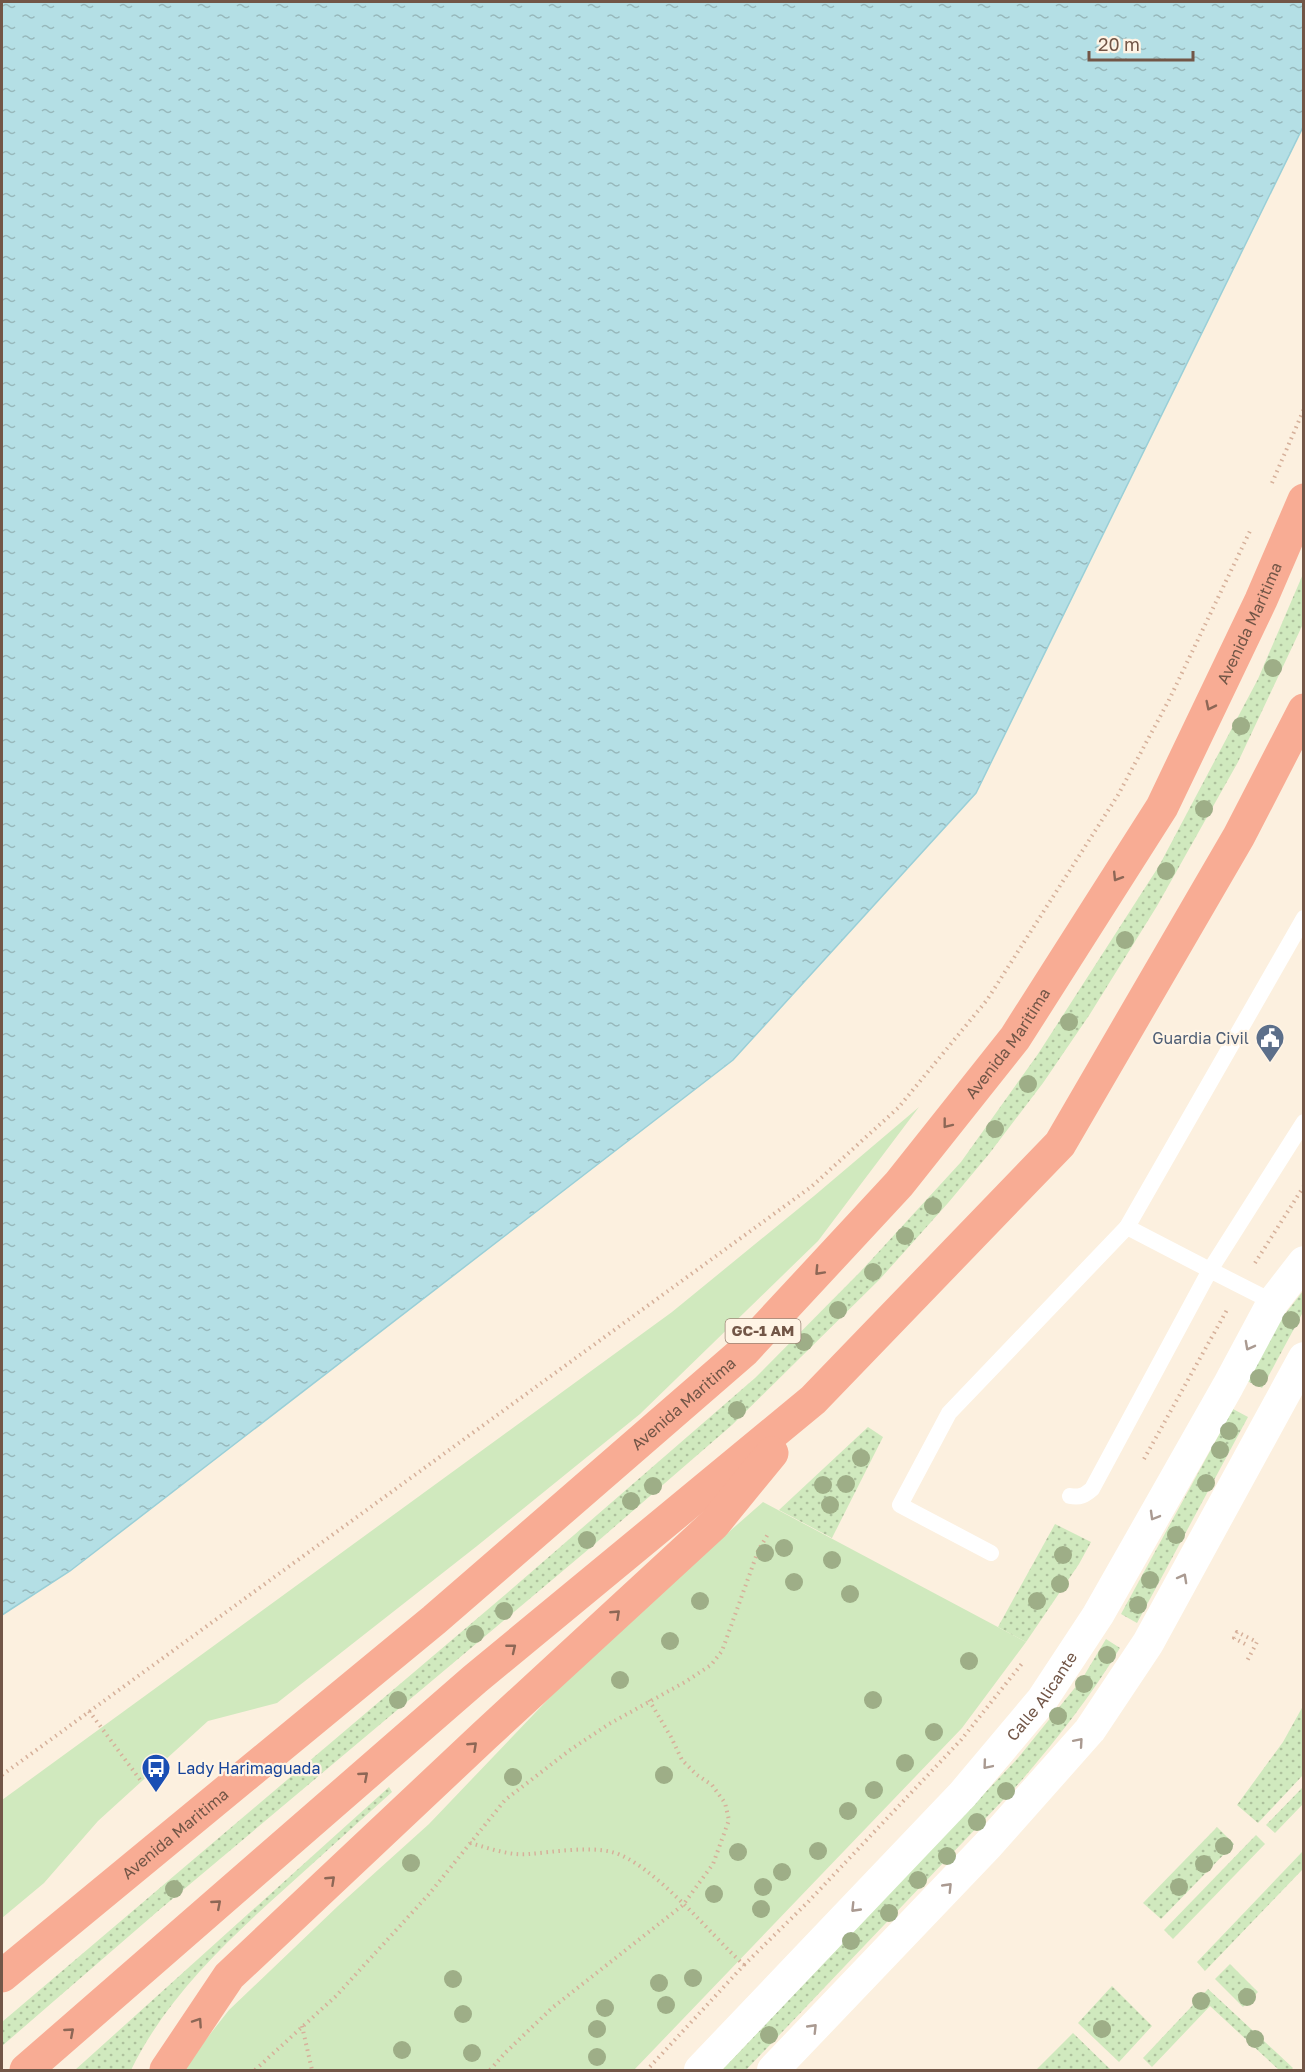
<svg xmlns="http://www.w3.org/2000/svg" width="1305" height="2072" viewBox="0 0 1305 2072" font-family="'Golos Text',sans-serif">
  <style>
    .green { fill: #d0e9be }
    .garden { fill: url(#garden-dots) }
    .water { fill: url(#water-ripples); stroke: #9acfd7; stroke-width: 1.5 }
    .lines { fill: none; stroke-linecap: round; stroke-linejoin: round }
    .path { stroke: #d6b09a; stroke-width: 4; stroke-dasharray: 1.5 4.5; stroke-linecap: butt }
    .lane { stroke: #fff; stroke-width: 16 }
    .street { stroke: #fff; stroke-width: 32 }
    .highway { stroke: #f8ac94; stroke-width: 33 }
    .tree { fill: #9eae87 }
    .oneway { stroke: #8d6756 }
    .oneway2 { stroke: #aa9a91 }
    .labels { text-anchor: middle; stroke-width: 4.5; stroke-linejoin: round; paint-order: stroke }
    .shield { fill: #fff4e5; stroke: #9c8576; stroke-width: 1.5 }
    .shield-label { font-size: 15px; font-weight: bold; fill: #725647 }
    .street-label { font-size: 16px; fill: #725647; stroke: #fff4e5 }
    .service-label { font-size: 16px; fill: #4e5e75; stroke: #fff4e5; text-anchor: end }
    .transit-label { font-size: 16px; fill: #164399; stroke: #fff4e5; text-anchor: start }
  </style>
  <defs>
    <pattern id="garden-dots" width="8" height="8" patternUnits="userSpaceOnUse" patternTransform="scale(1.5)"><rect width="8" height="8" fill="#d0e9be"/><path d="M2 2h.1M6 6h.1" fill="none" stroke="#adc09c" stroke-width="1.8" stroke-linecap="round"/></pattern>
    <pattern id="water-ripples" width="26" height="14" patternUnits="userSpaceOnUse" patternTransform="scale(1.5)"><rect width="26" height="14" fill="#b4dfe5"/><path d="M2 4q2-2 4 0t4 0M15 11q2-2 4 0t4 0" fill="none" stroke="#97b8bb"/></pattern>
  </defs>
  <rect width="100%" height="100%" fill="#fcf0df"/>
  <g class="green">
    <path d="M 919,1107 L 818,1241 L 640,1414 L 477,1546 L 277,1703 L 208,1721 L 98,1821 L 44,1883 L 2,1918 L 2,1800 L 672,1312 L 814,1196 Z"/>
    <path d="M 763,1502 L 1026,1642 L 962,1728 L 634,2070 L 182,2070 L 229,2010 L 338,1906 L 429,1824 L 599,1646 Z"/>
  </g>
  <g class="garden">
    <path d="M 1303,574 L 1303,624 L 1238,762 L 1157,906 L 1090,1014 L 1043,1083 L 989,1154 L 948,1203 L 880,1279 L 732,1425 L 590,1548 L 158,1911 L 2,2046 L 2,2022 L 506,1594 L 755,1378 L 862,1270 L 961,1162 L 1038,1054 L 1159,866 L 1258,679 Z"/>
    <path d="M 1303,1291 L 1303,1312 L 1262,1388 L 1247,1381 L 1282,1318 Z"/>
    <path d="M 1233,1409 L 1248,1417 L 1137,1623 L 1121,1614 Z"/>
    <path d="M 868,1427 L 883,1437 L 832,1538 L 779,1510 Z"/>
    <path d="M 1055,1524 L 1091,1542 L 1079,1564 L 1026,1642 L 998,1627 Z"/>
    <path d="M 1106,1639 L 1120,1648 C 1090,1697 1058,1738 1021,1781 L 746,2070 L 722,2070 L 1018,1758 L 1082,1679 Z"/>
    <path d="M 1303,1706 L 1303,1775 L 1258,1823 L 1237,1805 L 1283,1742 Z"/>
    <path d="M 389,1787 L 392,1792 C 358,1823 324,1853 290,1884 C 230,1938 167,1996 131,2070 L 75,2070 Z"/>
    <path d="M 1303,1787 L 1303,1804 L 1275,1833 L 1266,1825 Z"/>
    <path d="M 1217,1827 L 1234,1844 L 1161,1919 L 1143,1903 Z"/>
    <path d="M 1256,1835 L 1265,1844 L 1173,1939 L 1164,1930 Z"/>
    <path d="M 1303,1851 L 1303,1869 L 1205,1971 L 1197,1962 Z"/>
    <path d="M 1230,1964 L 1258,1992 L 1243,2007 L 1215,1979 Z"/>
    <path d="M 1112,1986 L 1152,2026 L 1119,2062 L 1078,2023 Z"/>
    <path d="M 1208,1989 L 1293,2068 L 1291,2070 L 1279,2070 L 1210,2006 L 1152,2067 L 1143,2058 Z"/>
    <path d="M 1073,2033 L 1111,2070 L 1036,2070 Z"/>
  </g>
  <path class="water" d="M 2,2 L 1303,2 L 1303,127 L 976,793 L 733,1060 L 70,1571 L 2,1615 Z"/>
  <g class="lines">
    <g class="path">
      <path d="M 1272,483 L 1304,409"/>
      <path d="M 1255,1263 L 1304,1186"/>
      <path d="M 1144,1459 L 1228,1308"/>
      <path d="M 1245,1644 L 1234,1638 L 1237,1632 L 1257,1642 L 1246,1663"/>
      <path d="M 89,1711 L 141,1781"/>
      <path d="M 2,1775 L 811,1187 L 898,1108 L 987,1000 L 1118,795 L 1169,700 L 1250,531"/>
      <path d="M 470,1843 C 489,1848 509,1856 529,1854 C 554,1852 587,1846 612,1852 C 653,1863 711,1935 744,1965 L 647,2070"/>
      <path d="M 744,1965 L 808,1902 L 961,1740 L 1024,1661"/>
      <path d="M 302,2026 L 312,2070"/>
      <path d="M 255,2070 L 336,1996 L 430,1893 L 505,1800 L 570,1750 L 609,1724 L 685,1682 L 711,1665 L 722,1651 L 758,1551 L 768,1534"/>
      <path d="M 490,2070 L 505,2053 L 552,2008 L 683,1905 L 713,1864 L 729,1820 L 725,1803 L 712,1785 L 697,1775 L 682,1760 L 671,1737 L 649,1700"/>
    </g>
    <g class="lane">
      <path d="M 1127,1227 L 1304,918"/>
      <path d="M 1070,1496 C 1080,1498 1085,1495 1092,1489 L 1210,1270 L 1273,1302"/>
      <path d="M 991,1553 L 900,1505 L 949,1413 L 1127,1227 L 1210,1270 L 1304,1122"/>
    </g>
    <g class="street">
      <path id="s1" d="M 700,2070 L 963,1794 L 1042,1700 L 1098,1615 L 1228,1386 L 1273,1302 L 1304,1262"/>
      <path d="M 773,2070 L 988,1845 L 1090,1730 L 1148,1643 L 1304,1358"/>
    </g>
    <g class="highway">
      <path id="s2" d="M 2,1976 L 434,1620 L 744,1351 L 899,1184 L 1015,1038 L 1162,807 L 1261,600 L 1304,500"/>
      <path d="M 26,2070 L 475,1679 L 813,1400 L 1060,1144 L 1239,836 L 1304,710"/>
      <path d="M 166,2070 L 229,1976 L 484,1736 L 714,1524 L 772,1453"/>
    </g>
  </g>
  <g class="tree">
    <circle cx="1273" cy="668" r="9"/>
    <circle cx="1241" cy="726" r="9"/>
    <circle cx="1204" cy="809" r="9"/>
    <circle cx="1166" cy="871" r="9"/>
    <circle cx="1125" cy="940" r="9"/>
    <circle cx="1069" cy="1022" r="9"/>
    <circle cx="1028" cy="1084" r="9"/>
    <circle cx="995" cy="1129" r="9"/>
    <circle cx="933" cy="1206" r="9"/>
    <circle cx="905" cy="1236" r="9"/>
    <circle cx="873" cy="1272" r="9"/>
    <circle cx="838" cy="1310" r="9"/>
    <circle cx="1291" cy="1320" r="9"/>
    <circle cx="804" cy="1342" r="9"/>
    <circle cx="1259" cy="1378" r="9"/>
    <circle cx="737" cy="1410" r="9"/>
    <circle cx="1229" cy="1431" r="9"/>
    <circle cx="1220" cy="1450" r="9"/>
    <circle cx="861" cy="1458" r="9"/>
    <circle cx="1206" cy="1483" r="9"/>
    <circle cx="846" cy="1484" r="9"/>
    <circle cx="823" cy="1485" r="9"/>
    <circle cx="653" cy="1486" r="9"/>
    <circle cx="631" cy="1501" r="9"/>
    <circle cx="830" cy="1505" r="9"/>
    <circle cx="1176" cy="1535" r="9"/>
    <circle cx="587" cy="1540" r="9"/>
    <circle cx="784" cy="1548" r="9"/>
    <circle cx="765" cy="1553" r="9"/>
    <circle cx="1063" cy="1555" r="9"/>
    <circle cx="832" cy="1560" r="9"/>
    <circle cx="1150" cy="1580" r="9"/>
    <circle cx="794" cy="1582" r="9"/>
    <circle cx="1060" cy="1584" r="9"/>
    <circle cx="850" cy="1594" r="9"/>
    <circle cx="700" cy="1601" r="9"/>
    <circle cx="1037" cy="1601" r="9"/>
    <circle cx="1138" cy="1605" r="9"/>
    <circle cx="504" cy="1611" r="9"/>
    <circle cx="475" cy="1634" r="9"/>
    <circle cx="670" cy="1641" r="9"/>
    <circle cx="1107" cy="1655" r="9"/>
    <circle cx="969" cy="1661" r="9"/>
    <circle cx="620" cy="1680" r="9"/>
    <circle cx="1084" cy="1684" r="9"/>
    <circle cx="398" cy="1700" r="9"/>
    <circle cx="873" cy="1700" r="9"/>
    <circle cx="1058" cy="1716" r="9"/>
    <circle cx="934" cy="1732" r="9"/>
    <circle cx="905" cy="1763" r="9"/>
    <circle cx="664" cy="1775" r="9"/>
    <circle cx="513" cy="1777" r="9"/>
    <circle cx="874" cy="1790" r="9"/>
    <circle cx="1006" cy="1791" r="9"/>
    <circle cx="848" cy="1811" r="9"/>
    <circle cx="977" cy="1822" r="9"/>
    <circle cx="1224" cy="1846" r="9"/>
    <circle cx="818" cy="1851" r="9"/>
    <circle cx="738" cy="1852" r="9"/>
    <circle cx="947" cy="1856" r="9"/>
    <circle cx="411" cy="1863" r="9"/>
    <circle cx="1204" cy="1864" r="9"/>
    <circle cx="782" cy="1872" r="9"/>
    <circle cx="918" cy="1880" r="9"/>
    <circle cx="763" cy="1887" r="9"/>
    <circle cx="1179" cy="1887" r="9"/>
    <circle cx="174" cy="1889" r="9"/>
    <circle cx="714" cy="1894" r="9"/>
    <circle cx="761" cy="1909" r="9"/>
    <circle cx="889" cy="1913" r="9"/>
    <circle cx="851" cy="1941" r="9"/>
    <circle cx="693" cy="1978" r="9"/>
    <circle cx="453" cy="1979" r="9"/>
    <circle cx="659" cy="1983" r="9"/>
    <circle cx="1247" cy="1997" r="9"/>
    <circle cx="1201" cy="2001" r="9"/>
    <circle cx="666" cy="2005" r="9"/>
    <circle cx="605" cy="2008" r="9"/>
    <circle cx="463" cy="2014" r="9"/>
    <circle cx="597" cy="2029" r="9"/>
    <circle cx="1102" cy="2029" r="9"/>
    <circle cx="769" cy="2035" r="9"/>
    <circle cx="1255" cy="2039" r="9"/>
    <circle cx="402" cy="2050" r="9"/>
    <circle cx="472" cy="2053" r="9"/>
    <circle cx="597" cy="2057" r="9"/>
  </g>
  <defs><path id="oneway-chevron" d="M-2-3.5L2.5 0L-2 3.5" fill="none" stroke-width="1.6" stroke-linecap="round" stroke-linejoin="round" transform="scale(1.5)"/></defs>
  <g class="oneway">
    <use href="#oneway-chevron" transform="translate(1210 706) rotate(116)"/>
    <use href="#oneway-chevron" transform="translate(1117 877) rotate(122)"/>
    <use href="#oneway-chevron" transform="translate(947 1124) rotate(128)"/>
    <use href="#oneway-chevron" transform="translate(819 1271) rotate(133)"/>
    <use href="#oneway-chevron" transform="translate(616 1614) rotate(-43)"/>
    <use href="#oneway-chevron" transform="translate(512 1648) rotate(-39)"/>
    <use href="#oneway-chevron" transform="translate(473 1746) rotate(-43)"/>
    <use href="#oneway-chevron" transform="translate(364 1776) rotate(-41)"/>
    <use href="#oneway-chevron" transform="translate(331 1880) rotate(-43)"/>
    <use href="#oneway-chevron" transform="translate(217 1904) rotate(-41)"/>
    <use href="#oneway-chevron" transform="translate(198 2022) rotate(-56)"/>
    <use href="#oneway-chevron" transform="translate(70 2032) rotate(-41)"/>
  </g>
  <g class="oneway2">
    <use href="#oneway-chevron" transform="translate(1249 1346) rotate(118)"/>
    <use href="#oneway-chevron" transform="translate(1154 1516) rotate(120)"/>
    <use href="#oneway-chevron" transform="translate(1183 1578) rotate(-61)"/>
    <use href="#oneway-chevron" transform="translate(1079 1742) rotate(-49)"/>
    <use href="#oneway-chevron" transform="translate(987 1765) rotate(130)"/>
    <use href="#oneway-chevron" transform="translate(948 1887) rotate(-46)"/>
    <use href="#oneway-chevron" transform="translate(855 1908) rotate(134)"/>
    <use href="#oneway-chevron" transform="translate(813 2028) rotate(-46)"/>
  </g>
  <defs>
    <g id="civic-pin" transform="scale(1.5)"><path d="M0 17L-7.5 6A9.5 9.5 0 1 1 7.5 6Z" fill="#5c6f8a" stroke="#fff4e5"/><path d="M-.6-6.5H3V-4.5H.6V-3L4-1V1h2V6H-6V1h2V-1L-.6-3ZM-1.2 2.5V6h2.4V2.5Z" fill="#fff"/></g>
    <g id="bus-pin" transform="scale(1.5)"><path d="M0 17L-7.5 6A9.5 9.5 0 1 1 7.5 6Z" fill="#1a4fb4" stroke="#fff4e5"/><path d="M-5-6H5V4H4V6H2V4H-2V6H-4V4H-5ZM-3.5-4V0h7V-4ZM-3.5 1.2v1.5H-2V1.2ZM2 1.2v1.5H3.5V1.2Z" fill="#fff"/></g>
  </defs>
  <g fill-rule="evenodd">
    <use href="#civic-pin" x="1270" y="1038"/>
    <use href="#bus-pin" x="156" y="1768"/>
  </g>
  <g class="labels">
    <rect class="shield" x="725.5" y="1319" width="75" height="24" rx="4.5"/>
    <g class="shield-label">
      <text x="763" y="1336">GC-1 AM</text>
    </g>
    <g class="street-label">
      <text dy="6" stroke="none"><textPath href="#s2" startOffset="1862">Avenida Maritima</textPath></text>
      <text dy="6" stroke="none"><textPath href="#s2" startOffset="1376">Avenida Maritima</textPath></text>
      <text dy="6" stroke="none"><textPath href="#s2" startOffset="890">Avenida Maritima</textPath></text>
      <text dy="6" stroke="none"><textPath href="#s1" startOffset="507">Calle Alicante</textPath></text>
      <text dy="6" stroke="none"><textPath href="#s2" startOffset="224">Avenida Maritima</textPath></text>
    </g>
    <g class="service-label">
      <text x="1249" y="1044">Guardia Civil</text>
    </g>
    <g class="transit-label">
      <text x="177" y="1774">Lady Harimaguada</text>
    </g>
  </g>
  <rect width="1305" height="2072" fill="none" stroke="#725647" stroke-width="6"/>
  <path d="M1089 51v9h104v-9" fill="none" stroke="#725647" stroke-width="3"/>
  <text x="1098" y="51" font-size="18" fill="#725647" stroke="#fff4e5" stroke-width="4.5" paint-order="stroke">20 m</text>
</svg>
